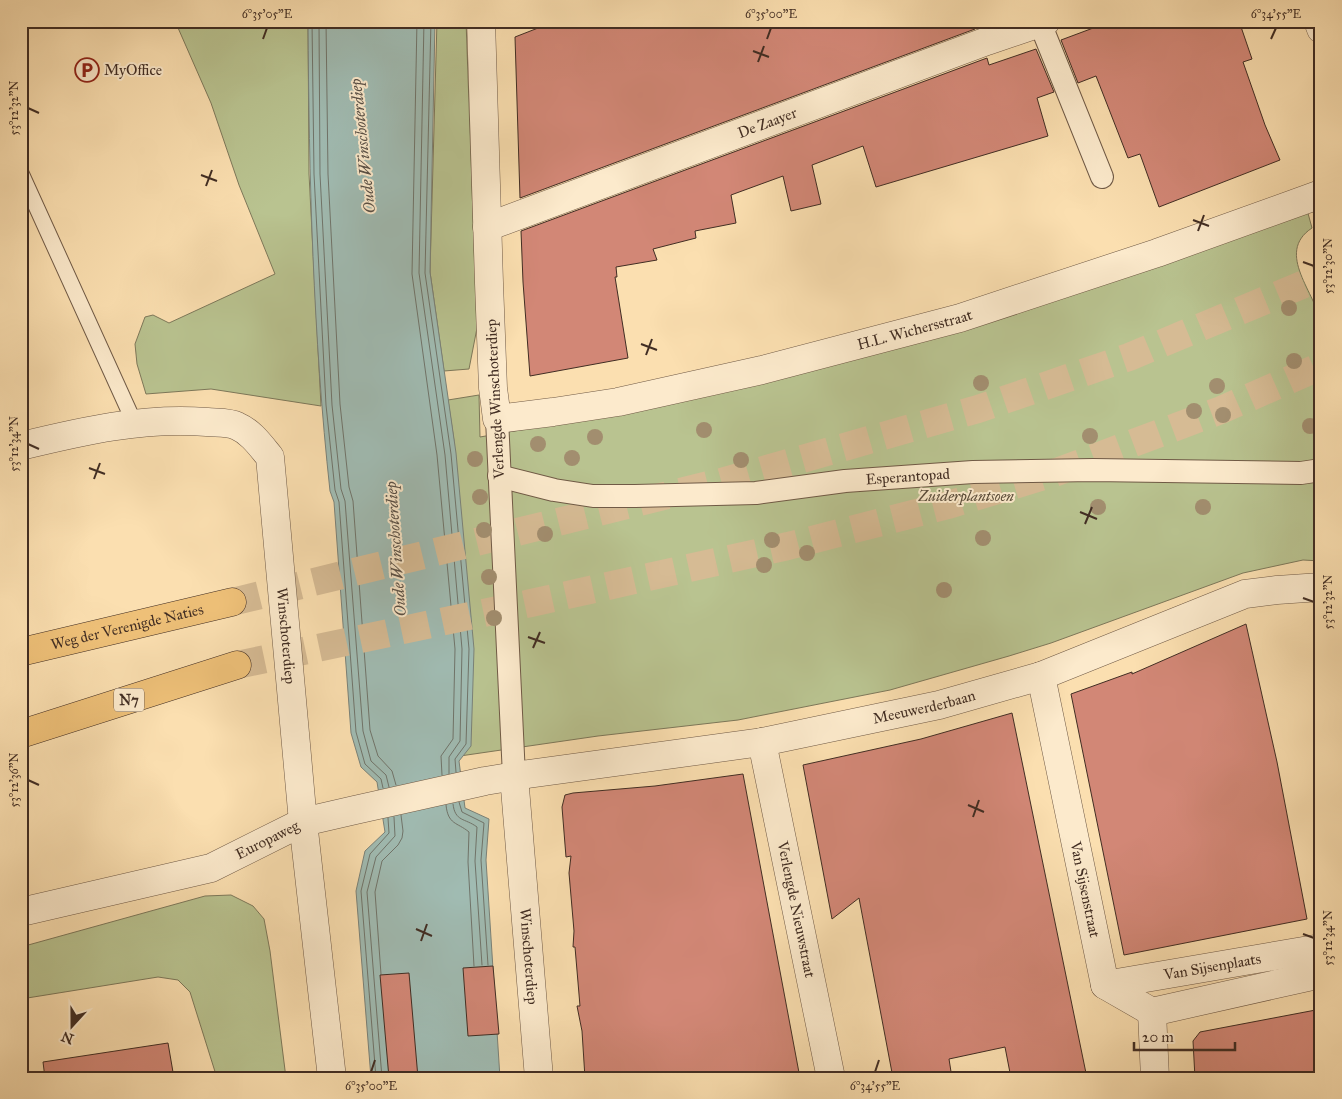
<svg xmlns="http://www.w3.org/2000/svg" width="1342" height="1099" viewBox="0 0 1342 1099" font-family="'IM FELL Great Primer',serif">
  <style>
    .green { fill: #b9c390; stroke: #7d785a }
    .water { fill: #a0bbb2; stroke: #7a8279 }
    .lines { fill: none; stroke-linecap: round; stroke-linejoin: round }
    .shore { stroke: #70746a; stroke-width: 1 }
    .building { fill: #d28776; stroke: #412d23 }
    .trunk-tunnel { stroke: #d6bb94; stroke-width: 28; stroke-dasharray: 28 14; stroke-linecap: butt }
    .service-casing { stroke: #705a46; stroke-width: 17 }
    .pedestrian-casing { stroke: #705a46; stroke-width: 24 }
    .minor-casing { stroke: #705a46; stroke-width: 29 }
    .trunk-casing { stroke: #412d23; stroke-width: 29 }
    .service { stroke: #fceacc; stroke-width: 15 }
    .pedestrian { stroke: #fceacc; stroke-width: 22 }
    .minor { stroke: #fceacc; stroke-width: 28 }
    .trunk { stroke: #eec078; stroke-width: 28 }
    .tree { fill: #a28e6f }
    .ticks { fill: none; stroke: #412d23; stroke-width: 2 }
    .labels { text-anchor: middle; stroke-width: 4; stroke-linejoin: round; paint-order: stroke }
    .shield { fill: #fceacc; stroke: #796656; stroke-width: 1 }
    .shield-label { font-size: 14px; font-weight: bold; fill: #412d23 }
    .poi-label { font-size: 15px; fill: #412d23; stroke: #fceacc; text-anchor: start }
    .street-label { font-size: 15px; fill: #412d23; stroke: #fceacc }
    .park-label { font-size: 15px; font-style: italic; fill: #594b39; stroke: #fceacc }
    .water-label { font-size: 16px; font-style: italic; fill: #595047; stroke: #fceacc }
    .neatline { fill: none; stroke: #412d23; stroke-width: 2 }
    .ticks-label { font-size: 12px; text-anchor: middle; fill: #412d23 }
  </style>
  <rect width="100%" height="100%" fill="#fbdfb0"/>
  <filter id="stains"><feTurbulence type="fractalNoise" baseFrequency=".004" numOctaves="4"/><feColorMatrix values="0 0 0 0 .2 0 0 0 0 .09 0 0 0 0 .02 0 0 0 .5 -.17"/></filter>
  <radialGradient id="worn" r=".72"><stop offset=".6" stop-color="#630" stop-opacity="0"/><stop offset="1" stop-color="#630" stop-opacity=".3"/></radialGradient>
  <g class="green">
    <path d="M 175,21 L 308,21 L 309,174 L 321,406 L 211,389 L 146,394 L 137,364 L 135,344 L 145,317 L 153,315 L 169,323 L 275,274 L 239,185 L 211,103 Z"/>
    <path d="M 437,21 L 466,21 L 477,328 L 469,369 L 444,371 L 430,272 Z"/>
    <path d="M 1306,206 L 1312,228 C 1274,253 1317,294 1321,324 C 1323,349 1321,376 1321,401 C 1321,454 1321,507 1321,561 L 1303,560 L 1243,573 L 1051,643 L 1009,656 L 890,690 L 738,720 L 598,736 L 453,757 L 454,441 L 448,400 L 479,395 L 480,437 L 606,415 Z"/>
    <path d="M 231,895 L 253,906 L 264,919 L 270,951 L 286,1078 L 217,1078 L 190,992 L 178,980 L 158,977 L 21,999 L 21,947 L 205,896 Z"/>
  </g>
  <path class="water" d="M 308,21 L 435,21 L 430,272 L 456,453 L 474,649 L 471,746 L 459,761 L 465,808 L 489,819 L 486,860 L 500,1078 L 371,1078 L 356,891 L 365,851 L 385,832 L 377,782 L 361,767 L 351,733 L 334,502 L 330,491 C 313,335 309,178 308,21 Z"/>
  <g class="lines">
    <g class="shore">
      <path d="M 312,21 L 314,174 L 326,405 L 335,490 L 339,502 L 356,732 L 365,764 L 381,779 L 383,788"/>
      <path d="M 319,21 L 320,174 L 332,405 L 341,489 L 345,501 L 363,731 L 371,761 L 386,775 L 389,787"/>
      <path d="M 326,21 L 328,174 L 340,404 L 349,487 L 353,501 L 370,730 L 378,756 L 392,771 L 396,785"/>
      <path d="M 417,21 L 412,274 L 437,455 L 455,649 L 453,739 L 441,756 L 442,775"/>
      <path d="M 424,21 L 419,273 L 445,455 L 462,649 L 460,741 L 449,757 L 449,774"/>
      <path d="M 431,21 L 425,273 L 451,454 L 469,649 L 466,744 L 455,759 L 456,772"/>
      <path d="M 459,802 L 462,812 L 484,823 L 481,860 L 488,965"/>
      <path d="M 453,804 C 455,822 465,818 477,827 L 475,861 L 482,965"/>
      <path d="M 446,805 C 448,825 457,822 469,832 L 468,862 L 474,966"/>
      <path d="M 381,974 L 375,892 L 382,861 L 398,845 L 402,838 L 403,831 L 401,815"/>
      <path d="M 376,1078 L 361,891 L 370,854 L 389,833 L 388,818"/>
      <path d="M 382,1078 L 367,892 L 376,857 L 395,836 L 394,817"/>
    </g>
  </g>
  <g class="building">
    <path d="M 556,21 L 972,21 L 975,29 L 520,198 L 515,37 Z"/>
    <path d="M 1112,21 L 1239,21 L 1252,59 L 1243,62 L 1265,125 L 1280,160 L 1159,207 L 1140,154 L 1128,158 L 1096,76 L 1078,83 L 1061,40 Z"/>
    <path d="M 1036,49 L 1054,92 L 1037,98 L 1048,136 L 876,187 L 863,146 L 812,165 L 821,204 L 791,211 L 783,176 L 731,195 L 736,223 L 695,231 L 696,238 L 653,249 L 657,260 L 616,267 L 617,277 L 615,277 L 628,358 L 530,376 L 523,282 L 521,231 L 987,58 L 989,65 Z"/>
    <path d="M 1246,624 L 1277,762 L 1307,919 L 1124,955 L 1071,694 L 1132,672 L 1132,674 Z"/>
    <path d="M 1012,713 L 1087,1078 L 1011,1078 L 1005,1047 L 949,1059 L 952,1078 L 893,1078 L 859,898 L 832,919 L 803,765 L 921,739 Z"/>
    <path d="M 743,774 L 800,1078 L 585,1078 L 582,1031 L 577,1006 L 580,1006 L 575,947 L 573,947 L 574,931 L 569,873 L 571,856 L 566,857 L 562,807 L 565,795 L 573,793 L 655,786 Z"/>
    <path d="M 493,966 L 499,1034 L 468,1036 L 463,968 Z"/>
    <path d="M 409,973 L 418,1078 L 389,1078 L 380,975 Z"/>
    <path d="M 1321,1009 L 1321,1078 L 1195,1078 L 1193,1041 L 1200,1032 Z"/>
    <path d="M 168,1043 L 174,1078 L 45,1078 L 43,1062 Z"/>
  </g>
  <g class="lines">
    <g class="trunk-tunnel">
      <path d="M 232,602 L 721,482 L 978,409 L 1129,357 L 1321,277"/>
      <path d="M 237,665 L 531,603 L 788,546 L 948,505 L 1054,473 L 1221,410 L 1321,366"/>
    </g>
    <g class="service-casing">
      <path id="service" d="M 21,173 L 134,422"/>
    </g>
    <g class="pedestrian-casing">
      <g id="pedestrian">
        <path d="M 1040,23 L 1102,177"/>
        <path d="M 497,419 L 514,776"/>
        <path id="s1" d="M 499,476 L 554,490 L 593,496 L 635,496 L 756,493 L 845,481 L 973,472 L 1093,470 L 1301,473 L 1321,470"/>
      </g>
    </g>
    <g class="minor-casing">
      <g id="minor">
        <path id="s2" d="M 481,21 L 489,283 L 493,388 L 497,419 L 553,412 L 618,402 L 762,370 L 960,318 L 1157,253 L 1321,194"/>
        <path d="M 1318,21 L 1321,29"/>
        <path id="s3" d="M 487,227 L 987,41 L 1046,21"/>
        <path id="s4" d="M 21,446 C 83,431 143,417 207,422 C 216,423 229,422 237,426 C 251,432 260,445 270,457 L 303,822 L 332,1078"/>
        <path id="s5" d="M 1041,676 L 1105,985 L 1152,1012"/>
        <path id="s6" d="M 762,742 L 831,1078"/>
        <path id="s7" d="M 514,776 L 539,1078"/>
        <path id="s8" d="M 21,912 L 211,868 L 303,822 L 355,810 L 485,781 L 528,774 L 762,742 L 939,705 L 1041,676 L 1245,594 L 1277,590 L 1321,587"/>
        <path id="s9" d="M 1105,985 L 1321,948"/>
        <path d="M 1152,1012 L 1321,974"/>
        <path d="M 1152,1012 L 1155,1078"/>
      </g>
    </g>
    <g class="trunk-casing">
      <g id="trunk">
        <path id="s10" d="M 21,652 L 232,602"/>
        <path d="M 21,734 L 237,665"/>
      </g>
    </g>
    <use href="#service" class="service"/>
    <use href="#pedestrian" class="pedestrian"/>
    <use href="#minor" class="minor"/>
    <use href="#trunk" class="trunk"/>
  </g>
  <g class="tree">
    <circle cx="1289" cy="308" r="8"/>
    <circle cx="1294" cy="361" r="8"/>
    <circle cx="981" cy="383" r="8"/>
    <circle cx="1217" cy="386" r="8"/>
    <circle cx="1194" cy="411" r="8"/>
    <circle cx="1223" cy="415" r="8"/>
    <circle cx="1310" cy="426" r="8"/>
    <circle cx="704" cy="430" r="8"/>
    <circle cx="1090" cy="436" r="8"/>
    <circle cx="595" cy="437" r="8"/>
    <circle cx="538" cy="444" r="8"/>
    <circle cx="572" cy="458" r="8"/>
    <circle cx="475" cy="459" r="8"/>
    <circle cx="741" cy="460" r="8"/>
    <circle cx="480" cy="497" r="8"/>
    <circle cx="1098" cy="507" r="8"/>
    <circle cx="1203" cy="507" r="8"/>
    <circle cx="484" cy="530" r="8"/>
    <circle cx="545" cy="534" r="8"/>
    <circle cx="983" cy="538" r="8"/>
    <circle cx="772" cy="540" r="8"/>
    <circle cx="807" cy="553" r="8"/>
    <circle cx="764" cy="565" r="8"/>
    <circle cx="489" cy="577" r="8"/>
    <circle cx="944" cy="590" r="8"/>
    <circle cx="494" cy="618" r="8"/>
  </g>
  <path class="ticks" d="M 263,39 L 267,28M 767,39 L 771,28M 1271,39 L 1276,28M 753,51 L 769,57M 758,62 L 764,46M 28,108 L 39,113M 201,175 L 217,181M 206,186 L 212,170M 1193,220 L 1209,226M 1198,231 L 1204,215M 1303,262 L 1314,266M 641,344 L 657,350M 646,355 L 652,339M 28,444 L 39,449M 89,468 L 105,474M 94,479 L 100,463M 1080,512 L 1097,519M 1085,524 L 1092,507M 1303,598 L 1314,602M 528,637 L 545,643M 533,648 L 540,632M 28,780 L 39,785M 968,805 L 984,812M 973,817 L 979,800M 416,929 L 432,936M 1303,934 L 1314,938M 421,941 L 427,924M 371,1072 L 375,1060M 875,1072 L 879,1060"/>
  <defs>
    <g id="parking-ring" transform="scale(1.25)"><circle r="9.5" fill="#fceacc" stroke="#8f2418" stroke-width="1.5"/><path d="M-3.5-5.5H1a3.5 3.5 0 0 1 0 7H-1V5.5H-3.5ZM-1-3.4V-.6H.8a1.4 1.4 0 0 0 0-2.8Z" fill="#8f2418"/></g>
  </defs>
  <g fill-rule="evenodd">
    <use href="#parking-ring" x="87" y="70"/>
  </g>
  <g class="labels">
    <rect class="shield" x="114" y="688.5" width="30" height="23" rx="4"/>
    <g class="shield-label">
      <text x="129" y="705">N7</text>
    </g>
    <g class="poi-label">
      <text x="104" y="75">MyOffice</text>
    </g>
    <g class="street-label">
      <text dy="5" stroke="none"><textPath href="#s3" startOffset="299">De Zaayer</textPath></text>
      <text dy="5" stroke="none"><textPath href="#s2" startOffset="826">H.L. Wichersstraat</textPath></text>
      <text transform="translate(495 399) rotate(-93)" y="5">Verlengde Winschoterdiep</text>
      <text dy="5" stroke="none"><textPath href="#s1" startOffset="412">Esperantopad</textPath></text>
      <text dy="5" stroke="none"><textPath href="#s10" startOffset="109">Weg der Verenigde Naties</textPath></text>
      <text dy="5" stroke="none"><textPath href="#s4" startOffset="444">Winschoterdiep</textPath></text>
      <text dy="5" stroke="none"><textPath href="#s8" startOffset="930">Meeuwerderbaan</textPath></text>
      <text dy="5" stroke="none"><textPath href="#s8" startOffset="258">Europaweg</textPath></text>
      <text dy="5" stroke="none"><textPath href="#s5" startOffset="218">Van Sijsenstraat</textPath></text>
      <text dy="5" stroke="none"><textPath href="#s6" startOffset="171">Verlengde Nieuwstraat</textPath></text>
      <text dy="5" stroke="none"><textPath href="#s7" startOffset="181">Winschoterdiep</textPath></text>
      <text dy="5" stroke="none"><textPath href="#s9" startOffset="109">Van Sijsenplaats</textPath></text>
    </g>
    <g class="park-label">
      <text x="966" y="501">Zuiderplantsoen</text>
    </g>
    <g class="water-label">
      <text transform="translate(362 146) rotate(-96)" y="6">Oude Winschoterdiep</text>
      <text transform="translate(395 549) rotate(-94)" y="6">Oude Winschoterdiep</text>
    </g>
  </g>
  <rect width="1342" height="1099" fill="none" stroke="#fbdfb0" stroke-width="55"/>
  <g transform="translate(72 1026) rotate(201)" stroke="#fceacc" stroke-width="4" paint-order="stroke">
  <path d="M0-4L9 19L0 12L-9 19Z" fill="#412d23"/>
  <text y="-8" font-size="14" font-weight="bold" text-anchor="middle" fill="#412d23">N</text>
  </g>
  <path d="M1134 1042v8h101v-8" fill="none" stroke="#412d23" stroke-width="2.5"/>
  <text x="1142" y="1042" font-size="15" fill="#412d23" stroke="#fceacc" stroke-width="4" paint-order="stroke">20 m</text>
  <rect x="28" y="28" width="1286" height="1044" class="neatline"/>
  <g class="ticks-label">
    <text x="267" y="18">6°35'05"E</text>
    <text x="771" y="18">6°35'00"E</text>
    <text x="1276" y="18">6°34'55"E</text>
    <text transform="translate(14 108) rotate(-90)" y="4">53°12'32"N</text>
    <text transform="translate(1328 266) rotate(-90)" y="4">53°12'30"N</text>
    <text transform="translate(14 444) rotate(-90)" y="4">53°12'34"N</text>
    <text transform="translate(1328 602) rotate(-90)" y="4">53°12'32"N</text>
    <text transform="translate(14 780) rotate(-90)" y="4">53°12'36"N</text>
    <text transform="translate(1328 938) rotate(-90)" y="4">53°12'34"N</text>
    <text x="371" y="1090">6°35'00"E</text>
    <text x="875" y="1090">6°34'55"E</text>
  </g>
  <rect width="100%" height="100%" filter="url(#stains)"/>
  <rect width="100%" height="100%" fill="url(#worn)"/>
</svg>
